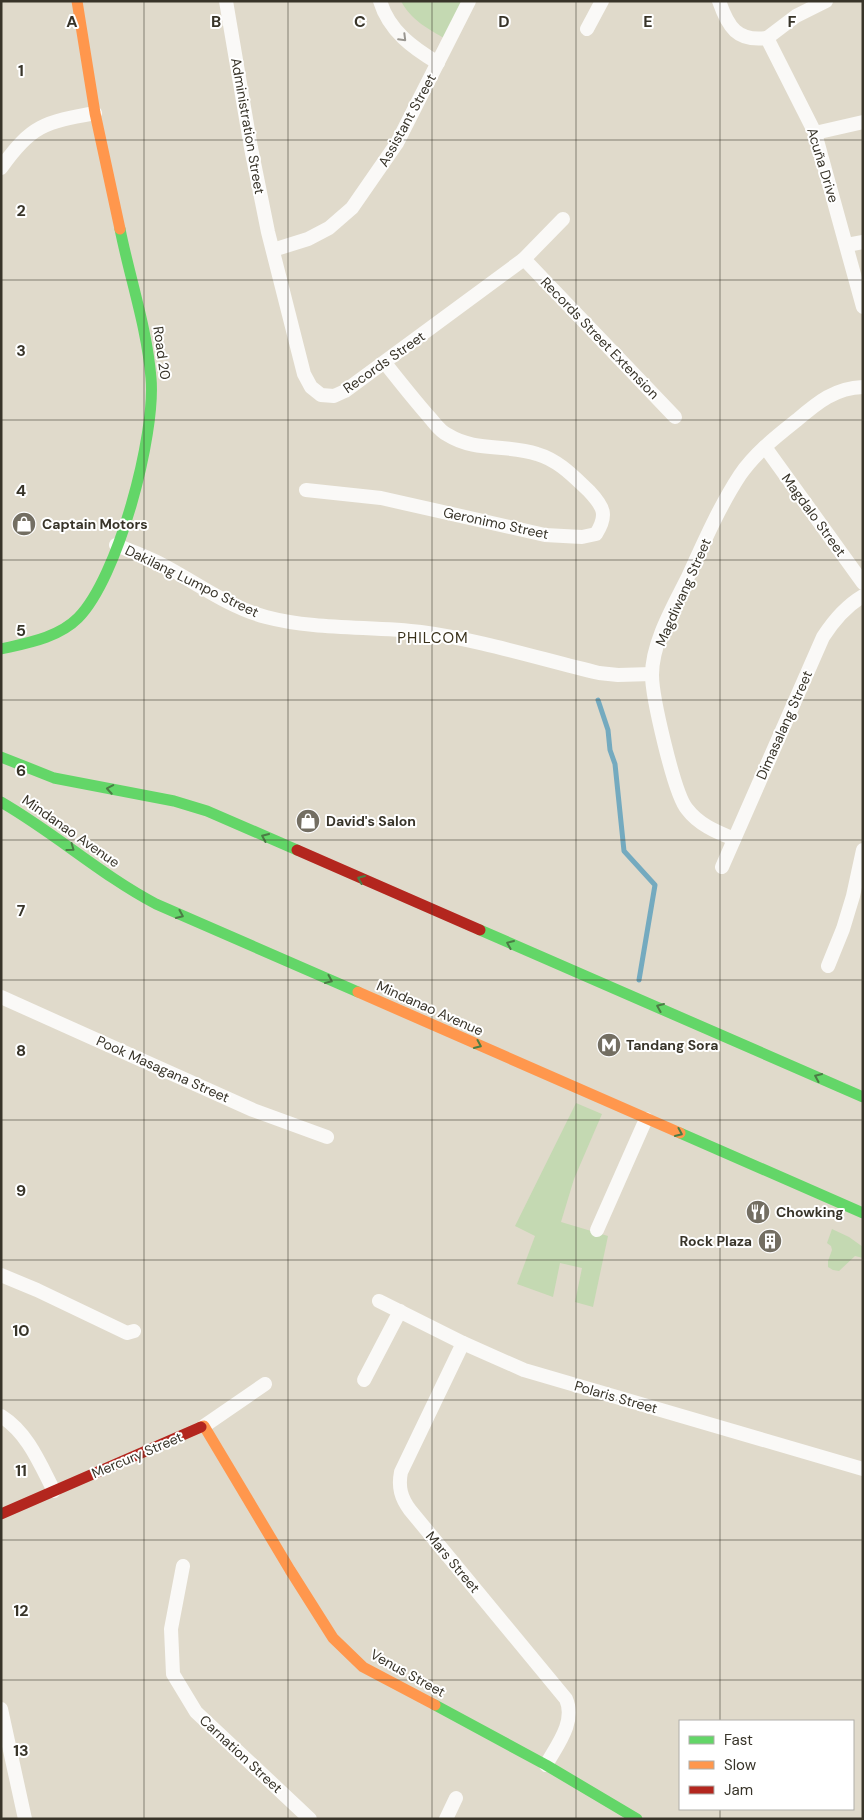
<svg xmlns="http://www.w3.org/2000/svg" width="864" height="1820" viewBox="0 0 864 1820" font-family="'DM Sans',sans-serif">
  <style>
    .green { fill: #c4d9b2 }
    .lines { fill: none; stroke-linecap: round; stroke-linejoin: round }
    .stream { stroke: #74aabf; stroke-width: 5 }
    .street { stroke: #faf9f7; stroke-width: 14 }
    .fast { stroke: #63d668; stroke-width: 11 }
    .slow { stroke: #ff974d; stroke-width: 11 }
    .jam { stroke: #b3261e; stroke-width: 11 }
    .oneway { stroke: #999690 }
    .oneway2 { stroke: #4b7d45 }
    .grid { fill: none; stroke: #383429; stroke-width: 1; stroke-opacity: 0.55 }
    .labels { text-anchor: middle; stroke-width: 4; stroke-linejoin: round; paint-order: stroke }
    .street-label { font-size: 14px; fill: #383429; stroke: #fff }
    .poi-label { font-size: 14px; font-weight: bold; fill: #383429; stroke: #fff; text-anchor: start }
    .neighbourhood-label { font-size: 15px; letter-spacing: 1px; fill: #39311b; stroke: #fff }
    .grid-label { font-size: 16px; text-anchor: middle; font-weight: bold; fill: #383429; stroke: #fff; stroke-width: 4; stroke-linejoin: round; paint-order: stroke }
  </style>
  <rect width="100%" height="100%" fill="#e0dacb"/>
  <g class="green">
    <path d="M 401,1 L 463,1 L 446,39 C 428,29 411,20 401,1 Z"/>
    <path d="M 576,1103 L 602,1114 L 574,1179 L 561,1222 L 608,1236 L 593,1307 L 575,1302 L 582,1268 L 560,1263 L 553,1297 L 517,1284 L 535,1236 L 515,1226 Z"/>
    <path d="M 832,1229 L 849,1237 L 863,1247 L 863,1258 L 855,1256 L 839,1271 L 833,1270 L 828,1267 L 828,1261 L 832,1250 L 831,1246 L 827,1243 Z"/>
  </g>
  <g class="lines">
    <path class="stream" d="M 598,700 L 608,730 L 610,750 L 615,764 L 624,851 L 655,885 L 639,980"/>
    <g class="street">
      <path d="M 226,1 L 251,148 L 268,232 L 304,374 L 311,387 L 321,395 L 334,396 L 345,391 L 524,259 L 563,219"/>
      <path d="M 380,1 C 389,31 413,48 438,63"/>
      <path d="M 719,1 C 728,27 737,42 767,38 L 815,133 L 863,307"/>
      <path d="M 587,29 L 602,1"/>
      <path d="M 767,38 L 796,16 L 826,1"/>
      <path d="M 815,133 L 863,122"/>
      <path d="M 1,168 C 31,125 45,122 95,113"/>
      <path d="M 847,245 L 863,242"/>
      <path d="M 273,250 L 308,239 L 329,228 L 352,208 L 397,143 L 469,1"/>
      <path d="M 524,259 L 675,417"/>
      <path d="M 765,447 L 863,583"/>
      <path d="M 306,490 L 381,498 L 545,535 L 582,537 L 596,534 C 608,515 604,507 589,491 C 573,476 558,460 537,454 C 507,444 475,452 448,435 C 441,432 436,425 431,419 C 415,401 400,382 385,363"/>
      <path d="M 116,545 C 129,550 142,555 155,561 C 192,579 225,606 266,617 C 315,630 371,626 421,632 C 481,640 540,659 599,673 L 618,675 L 652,674"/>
      <path d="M 734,839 C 717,832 699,825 687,809 C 674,794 652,696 652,675 C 652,643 673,607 687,579 C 703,544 719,507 740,475 C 755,453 777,436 797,420 C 818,402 835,388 863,387"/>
      <path d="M 722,867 L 823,637 C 834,620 846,606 863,596"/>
      <path d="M 828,966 L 843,929 L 853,896 L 863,850"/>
      <path d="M 1,997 L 253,1110 L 327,1137"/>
      <path d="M 597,1230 L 646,1119"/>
      <path d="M 1,1275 L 37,1290 L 127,1333 L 134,1331"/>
      <path d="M 379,1301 L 463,1343 L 524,1370 L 863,1469"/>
      <path d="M 463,1343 L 401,1472 C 398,1487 401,1498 410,1510 L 566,1699 C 576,1722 557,1745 546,1765"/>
      <path d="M 364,1380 L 400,1311"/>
      <path d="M 1,1416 C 28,1433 40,1464 54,1491"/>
      <path d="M 204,1426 L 265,1384"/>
      <path d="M 183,1566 L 171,1629 L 173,1674 L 196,1712 L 310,1819"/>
      <path d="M 1,1709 L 25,1819"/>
      <path d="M 446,1819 L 456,1798"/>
    </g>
    <g class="fast">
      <path d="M 1,649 C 27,643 58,638 78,618 C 118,578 156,435 151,378 C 147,328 130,279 120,229"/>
      <path d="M 1,757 L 54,778 L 174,801 L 207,811 L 297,850"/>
      <path d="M 1,802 C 55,833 101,875 156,904 L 358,992"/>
      <path d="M 480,930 L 863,1097"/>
      <path d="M 680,1133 L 863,1213"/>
      <path d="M 435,1705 L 546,1765 L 637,1819"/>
    </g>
    <g class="slow">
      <path d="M 77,1 L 95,113 L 120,229"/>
      <path d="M 358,992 L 680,1133"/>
      <path d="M 201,1427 L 204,1426 L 290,1570 L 333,1638 L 363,1667 L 435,1705"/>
    </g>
    <g class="jam">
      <path d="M 297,850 L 480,930"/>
      <path d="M 1,1514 L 201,1427"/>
    </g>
  </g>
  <defs><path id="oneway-chevron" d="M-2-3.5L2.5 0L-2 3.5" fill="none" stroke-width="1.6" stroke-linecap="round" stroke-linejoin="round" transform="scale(1.25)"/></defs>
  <use class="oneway" href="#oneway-chevron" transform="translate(403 38) rotate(45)"/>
  <g class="oneway2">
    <use href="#oneway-chevron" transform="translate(110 789) rotate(-170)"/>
    <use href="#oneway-chevron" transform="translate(265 837) rotate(-156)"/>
    <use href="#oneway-chevron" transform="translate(71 848) rotate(36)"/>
    <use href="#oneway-chevron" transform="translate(361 879) rotate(-157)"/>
    <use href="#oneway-chevron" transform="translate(180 915) rotate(24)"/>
    <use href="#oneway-chevron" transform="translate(510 944) rotate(-157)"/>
    <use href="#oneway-chevron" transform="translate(329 980) rotate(24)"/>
    <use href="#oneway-chevron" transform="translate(660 1007) rotate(-157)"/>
    <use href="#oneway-chevron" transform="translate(478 1045) rotate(24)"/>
    <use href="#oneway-chevron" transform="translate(818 1077) rotate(-156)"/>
    <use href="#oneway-chevron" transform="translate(679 1133) rotate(24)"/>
  </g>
  <path class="grid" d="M 144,1 L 144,1819M 288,1 L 288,1819M 432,1 L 432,1819M 576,1 L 576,1819M 720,1 L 720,1721M 1,140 L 863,140M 1,280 L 863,280M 1,420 L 863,420M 1,560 L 863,560M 1,700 L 863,700M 1,840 L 863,840M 1,980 L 863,980M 1,1120 L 863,1120M 1,1260 L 863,1260M 1,1400 L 863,1400M 1,1540 L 863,1540M 1,1680 L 863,1680M 720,1809 L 720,1819"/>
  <defs>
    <g id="shop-disc" transform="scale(1.25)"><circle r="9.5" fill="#736e62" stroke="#fff"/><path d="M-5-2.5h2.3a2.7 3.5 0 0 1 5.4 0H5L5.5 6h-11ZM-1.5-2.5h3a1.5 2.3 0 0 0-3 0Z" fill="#fff"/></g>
    <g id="metro-disc" transform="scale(1.25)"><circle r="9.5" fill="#736e62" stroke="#fff"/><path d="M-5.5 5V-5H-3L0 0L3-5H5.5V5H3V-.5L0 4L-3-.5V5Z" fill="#fff"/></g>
    <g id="restaurant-disc" transform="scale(1.25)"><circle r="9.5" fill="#736e62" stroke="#fff"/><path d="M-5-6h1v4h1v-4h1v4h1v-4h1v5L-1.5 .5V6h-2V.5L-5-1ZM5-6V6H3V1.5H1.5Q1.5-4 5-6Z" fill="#fff"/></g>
    <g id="building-disc" transform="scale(1.25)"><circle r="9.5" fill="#736e62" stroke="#fff"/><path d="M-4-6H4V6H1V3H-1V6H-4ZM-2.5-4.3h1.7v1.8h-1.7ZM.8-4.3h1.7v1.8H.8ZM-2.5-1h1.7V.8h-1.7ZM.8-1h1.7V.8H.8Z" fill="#fff"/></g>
  </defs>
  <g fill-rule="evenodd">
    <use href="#shop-disc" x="24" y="524"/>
    <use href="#shop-disc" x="308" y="821"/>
    <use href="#metro-disc" x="609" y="1045"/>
    <use href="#restaurant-disc" x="758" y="1212"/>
    <use href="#building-disc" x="770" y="1241"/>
  </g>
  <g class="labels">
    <g class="street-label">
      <text transform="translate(407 120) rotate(-61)" y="5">Assistant Street</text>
      <text transform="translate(248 126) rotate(80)" y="5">Administration Street</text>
      <text transform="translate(823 165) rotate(73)" y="5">Acuña Drive</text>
      <text transform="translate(600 338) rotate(46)" y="5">Records Street Extension</text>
      <text transform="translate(162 353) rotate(82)" y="5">Road 20</text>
      <text transform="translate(384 362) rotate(-35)" y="5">Records Street</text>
      <text transform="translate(814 515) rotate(54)" y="5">Magdalo Street</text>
      <text transform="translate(496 523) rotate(12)" y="5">Geronimo Street</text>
      <text transform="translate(192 581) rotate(26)" y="5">Dakilang Lumpo Street</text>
      <text transform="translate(683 592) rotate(-66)" y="5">Magdiwang Street</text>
      <text transform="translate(784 725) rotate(-66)" y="5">Dimasalang Street</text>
      <text transform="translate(71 831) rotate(35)" y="5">Mindanao Avenue</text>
      <text transform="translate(430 1008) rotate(24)" y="5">Mindanao Avenue</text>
      <text transform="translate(163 1069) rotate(24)" y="5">Pook Masagana Street</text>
      <text transform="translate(616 1397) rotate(16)" y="5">Polaris Street</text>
      <text transform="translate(137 1455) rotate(-23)" y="5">Mercury Street</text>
      <text transform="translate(453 1562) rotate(50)" y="5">Mars Street</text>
      <text transform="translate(408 1673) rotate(29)" y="5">Venus Street</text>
      <text transform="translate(241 1754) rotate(43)" y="5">Carnation Street</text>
    </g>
    <g class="poi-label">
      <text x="42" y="529">Captain Motors</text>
      <text x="326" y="826">David's Salon</text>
      <text x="626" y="1050">Tandang Sora</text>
      <text x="776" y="1217">Chowking</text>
      <text x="752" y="1246" text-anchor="end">Rock Plaza</text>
    </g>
    <g class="neighbourhood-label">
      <text x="433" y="643">PHILCOM</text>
    </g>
  </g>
  <g class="grid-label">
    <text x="72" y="27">A</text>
    <text x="216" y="27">B</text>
    <text x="360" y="27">C</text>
    <text x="504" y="27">D</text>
    <text x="648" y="27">E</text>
    <text x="792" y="27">F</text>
    <text x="21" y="76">1</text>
    <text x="21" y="216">2</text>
    <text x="21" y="356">3</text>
    <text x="21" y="496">4</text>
    <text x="21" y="636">5</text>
    <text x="21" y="776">6</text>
    <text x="21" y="916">7</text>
    <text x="21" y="1056">8</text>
    <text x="21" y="1196">9</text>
    <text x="21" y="1336">10</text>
    <text x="21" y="1476">11</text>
    <text x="21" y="1616">12</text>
    <text x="21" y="1756">13</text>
  </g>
  <rect width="864" height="1820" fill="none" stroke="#383429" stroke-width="5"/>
  <rect x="679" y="1720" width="175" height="90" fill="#ffffff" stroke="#afaea9"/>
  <rect x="689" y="1736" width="25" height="8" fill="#63d668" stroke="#afaea9"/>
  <text x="724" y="1745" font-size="15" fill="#383429">Fast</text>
  <rect x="689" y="1761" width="25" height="8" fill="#ff974d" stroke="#afaea9"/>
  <text x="724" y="1770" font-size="15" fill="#383429">Slow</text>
  <rect x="689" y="1786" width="25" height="8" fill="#b3261e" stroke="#afaea9"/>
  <text x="724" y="1795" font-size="15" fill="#383429">Jam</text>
</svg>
